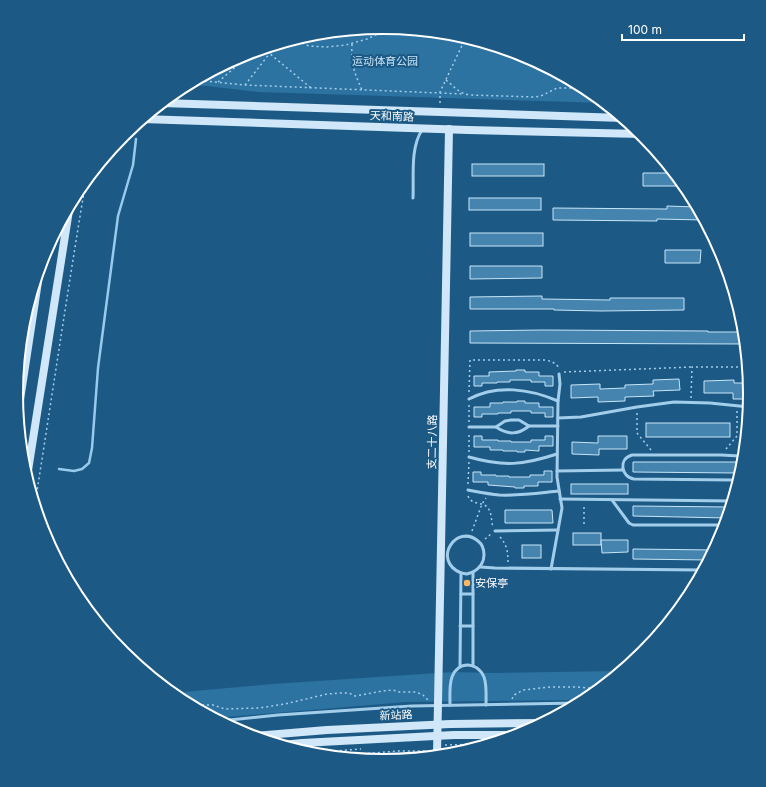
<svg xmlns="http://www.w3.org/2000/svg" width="766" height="787" viewBox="0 0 766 787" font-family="Inter,'Noto Sans SC',sans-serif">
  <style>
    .green { fill: #2c73a2 }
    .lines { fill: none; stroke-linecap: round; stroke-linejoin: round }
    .stream { stroke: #96cbed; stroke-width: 2.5 }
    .building { fill: #4484ae; stroke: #c8e5f8 }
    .path { stroke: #a3ceeb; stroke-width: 1.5; stroke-dasharray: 2 3; stroke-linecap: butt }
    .lane { stroke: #a3ceeb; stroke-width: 3 }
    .secondary { stroke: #cfe7f8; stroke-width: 8 }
    .poi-dot { fill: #fcb760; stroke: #1c5a85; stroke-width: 1.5 }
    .labels { text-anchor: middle; stroke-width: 4; stroke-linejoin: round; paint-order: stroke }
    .park-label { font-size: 11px; fill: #c8e5f8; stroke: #1c5a85 }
    .street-label { font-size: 11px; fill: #fff; stroke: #1c5a85 }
    .poi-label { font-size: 11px; fill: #fff; stroke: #1c5a85; text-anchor: start }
    .rim { fill: none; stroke: #fff; stroke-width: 2 }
  </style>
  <rect width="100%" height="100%" fill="#1c5a85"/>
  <g class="green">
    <path d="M 383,27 L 455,34 L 524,55 L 587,88 L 605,103 L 259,92 L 207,86 L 185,85 L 243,54 L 312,34 Z"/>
    <path d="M 620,671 L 584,700 L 406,702 L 214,718 L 179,699 L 172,693 L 273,684 L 453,672 L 491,673 Z"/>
    <path d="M 405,755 L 412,758 L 383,760 L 359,758 Z"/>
  </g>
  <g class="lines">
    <path class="stream" d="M 59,469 L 74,471 L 82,469 L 89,463 L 92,448 L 98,368 L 118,216 L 133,165 L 136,139"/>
  </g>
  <g class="building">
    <rect x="472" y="164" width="72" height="12"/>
    <path d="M 643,173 L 675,173 L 685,186 L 643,186 Z"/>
    <rect x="469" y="198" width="72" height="12"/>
    <path d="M 667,206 L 697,207 L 704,220 L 657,219 L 657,221 L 553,220 L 553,208 L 667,209 Z"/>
    <rect x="470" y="233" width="73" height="13"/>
    <path d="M 665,250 L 701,250 L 700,263 L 665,263 Z"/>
    <path d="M 470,266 L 542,266 L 542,278 L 470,279 Z"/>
    <path d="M 542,296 L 542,299 L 610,300 L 610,298 L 684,298 L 684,310 L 601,311 L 554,310 L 554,309 L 470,309 L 470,297 Z"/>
    <path d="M 542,330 L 708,331 L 708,332 L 744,332 L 745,344 L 470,343 L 470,331 Z"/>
    <path d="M 516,370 L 525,370 L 525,372 L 539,372 L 539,376 L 553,376 L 553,386 L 545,386 L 545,382 L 531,382 L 531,380 L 510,380 L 510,382 L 497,382 L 497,383 L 482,383 L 482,386 L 474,386 L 474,376 L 489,376 L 489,372 L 516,371 Z"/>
    <path d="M 679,379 L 680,390 L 653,391 L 654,396 L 625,397 L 625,401 L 598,402 L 598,397 L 571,398 L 571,385 L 600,384 L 600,389 L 625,388 L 625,385 L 653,384 L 653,380 Z"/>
    <path d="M 734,380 L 734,383 L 749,383 L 749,399 L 733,399 L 733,393 L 704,393 L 704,381 Z"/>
    <path d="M 517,401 L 525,401 L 525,403 L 539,403 L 539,407 L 553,407 L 553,417 L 545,417 L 545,413 L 531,413 L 531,411 L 511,411 L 511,413 L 498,413 L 498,414 L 482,414 L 482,417 L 474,417 L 474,407 L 490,407 L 490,403 L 503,403 L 503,402 L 517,402 Z"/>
    <rect x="646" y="423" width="84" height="14"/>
    <path d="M 474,436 L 482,436 L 482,440 L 498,440 L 498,441 L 511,441 L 511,442 L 531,442 L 531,440 L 545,440 L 545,436 L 553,436 L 553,446 L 539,446 L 539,451 L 525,450 L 525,452 L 517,452 L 517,451 L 503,451 L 503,450 L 490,450 L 490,447 L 474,447 Z"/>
    <path d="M 598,436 L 627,436 L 627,449 L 599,449 L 599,455 L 572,454 L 572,442 L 598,443 Z"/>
    <path d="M 633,462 L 739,462 L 740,467 L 742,469 L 741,471 L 737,471 L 737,473 L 633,472 Z"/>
    <path d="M 544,471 L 552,471 L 552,482 L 538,482 L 538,486 L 524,486 L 524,488 L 515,488 L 515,487 L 488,485 L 488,482 L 473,482 L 473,472 L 481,472 L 481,475 L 496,475 L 496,476 L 509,476 L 509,477 L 530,477 L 530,475 L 544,475 Z"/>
    <rect x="571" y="484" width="57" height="10"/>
    <path d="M 633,506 L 730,507 L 727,518 L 633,516 Z"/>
    <path d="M 505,510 L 552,510 L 553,523 L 505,523 Z"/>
    <rect x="573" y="533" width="28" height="12"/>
    <path d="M 601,540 L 628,540 L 628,552 L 602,553 Z"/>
    <rect x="522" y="545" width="19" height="13"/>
    <path d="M 633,549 L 714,550 L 708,560 L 633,559 Z"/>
  </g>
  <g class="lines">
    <g class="path">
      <path d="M 449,33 L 463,44 L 475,40"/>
      <path d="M 293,39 L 309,46 L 327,47 L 346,45 L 367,39 L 393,27"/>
      <path d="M 352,44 C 351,64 354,72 362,90"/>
      <path d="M 263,48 L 311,88"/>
      <path d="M 195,80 L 245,85 L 464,94"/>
      <path d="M 446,80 C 455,87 459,94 471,95 L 534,97 L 541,96 L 557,88 L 587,88"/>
      <path d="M 218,82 L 254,51"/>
      <path d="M 245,85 L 277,44"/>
      <path d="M 440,103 L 440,92 L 466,37"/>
      <path d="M 642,143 L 650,143"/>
      <path d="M 564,372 L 692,367"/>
      <path d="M 469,392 L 470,360 L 545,360 C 551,361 556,363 559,368"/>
      <path d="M 691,398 L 692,367 L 747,367"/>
      <path d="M 637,413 L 637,433 L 651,450"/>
      <path d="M 469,422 L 469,404"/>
      <path d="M 726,449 L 737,436 L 737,411"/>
      <path d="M 469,452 L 469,432"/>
      <path d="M 468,484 L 469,462"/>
      <path d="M 468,496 C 472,506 483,501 488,508 C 492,513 491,521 493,527"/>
      <path d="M 35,504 C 52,396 68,288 86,180"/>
      <path d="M 584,524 L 584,505"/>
      <path d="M 472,531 L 482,504 L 486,498"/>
      <path d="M 500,537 C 507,545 508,552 508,562"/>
      <path d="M 485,539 L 491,534"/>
      <path d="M 512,699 L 514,695 L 523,690 L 550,687 L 578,687 L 599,689"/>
      <path d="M 192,705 L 213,705 L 225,709 L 259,708 L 285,704 L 327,694 L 341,693 L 349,693 L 355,696 L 372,693 L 382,691 L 393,690 L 399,692 L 416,692 L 423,695 L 429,701"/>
      <path d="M 445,745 L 485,744"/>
      <path d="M 446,750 L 465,750"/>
      <path d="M 310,753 L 361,749"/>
      <path d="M 338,756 L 398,751 L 430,751"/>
    </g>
    <g class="lane">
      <path d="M 413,198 C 414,177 410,148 422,130"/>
      <path d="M 469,399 C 497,384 530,389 558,401"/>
      <path d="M 558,418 L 581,417 L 637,407 L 674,402 L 710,403 L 749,407"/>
      <path d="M 469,427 L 496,427 L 505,421 L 511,420 L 519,420 L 529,426 L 558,426"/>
      <path d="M 496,427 C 508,435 518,435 529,426"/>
      <path d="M 469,457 C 504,467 523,465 557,454"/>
      <path d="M 557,471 L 623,470"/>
      <path d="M 739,478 L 733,480 L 634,479 C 621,477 618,459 632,455 L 721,455 L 740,456 L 742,460 L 743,466"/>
      <path d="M 468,490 C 479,492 489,494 499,495 C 519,496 539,493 559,491"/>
      <path d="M 560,499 L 732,501"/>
      <path d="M 612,500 L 629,523 L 633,525 L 725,525"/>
      <path d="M 495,531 L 558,530"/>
      <path d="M 480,567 L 495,568 L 703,570"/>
      <path d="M 551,569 L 562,508 L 557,477 L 558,401 L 560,384 L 559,374"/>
      <path d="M 461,573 L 467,574 L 473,572"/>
      <path d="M 461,594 L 473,594"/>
      <path d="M 460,626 L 473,626"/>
      <path d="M 460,666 L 461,573 C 431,560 457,523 478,541 C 482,544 484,549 484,555 C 484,563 480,568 473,572 L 473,666"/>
      <path d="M 450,705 C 450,696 449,685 452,677 C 458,661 477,661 484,677 C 487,685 486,696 486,705"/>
      <path d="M 220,721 L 278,715 L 412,706 L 578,703"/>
    </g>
    <g class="secondary">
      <path d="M 161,103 L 623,118"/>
      <path d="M 142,119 L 468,130 L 642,134"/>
      <path d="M 18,413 L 41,262"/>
      <path d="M 27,477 L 70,204"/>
      <path d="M 253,736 L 327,730 L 450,724 L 541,723"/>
      <path d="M 282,745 L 302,743 L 454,735 L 517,735"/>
      <path d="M 437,755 L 449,129"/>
    </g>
  </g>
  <circle class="poi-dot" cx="467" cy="583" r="4"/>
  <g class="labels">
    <g class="park-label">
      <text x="385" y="65">运动体育公园</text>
    </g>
    <g class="street-label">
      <text transform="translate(392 116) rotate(2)" y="4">天和南路</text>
      <text transform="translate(432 442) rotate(-89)" y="4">支二十八路</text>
      <text transform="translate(396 715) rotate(-3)" y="4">新站路</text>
    </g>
    <g class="poi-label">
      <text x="475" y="587">安保亭</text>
    </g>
  </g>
  <path d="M0 0H766V787H0ZM23 394a360 360 0 1 1 720 0a360 360 0 1 1-720 0Z" fill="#1c5a85" fill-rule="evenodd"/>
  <path class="rim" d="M23 394a360 360 0 1 1 720 0a360 360 0 1 1-720 0Z"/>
  <path d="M622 34v6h122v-6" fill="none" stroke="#ffffff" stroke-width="2"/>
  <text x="628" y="34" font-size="12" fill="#ffffff" stroke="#1c5a85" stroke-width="3" paint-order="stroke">100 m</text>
</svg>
